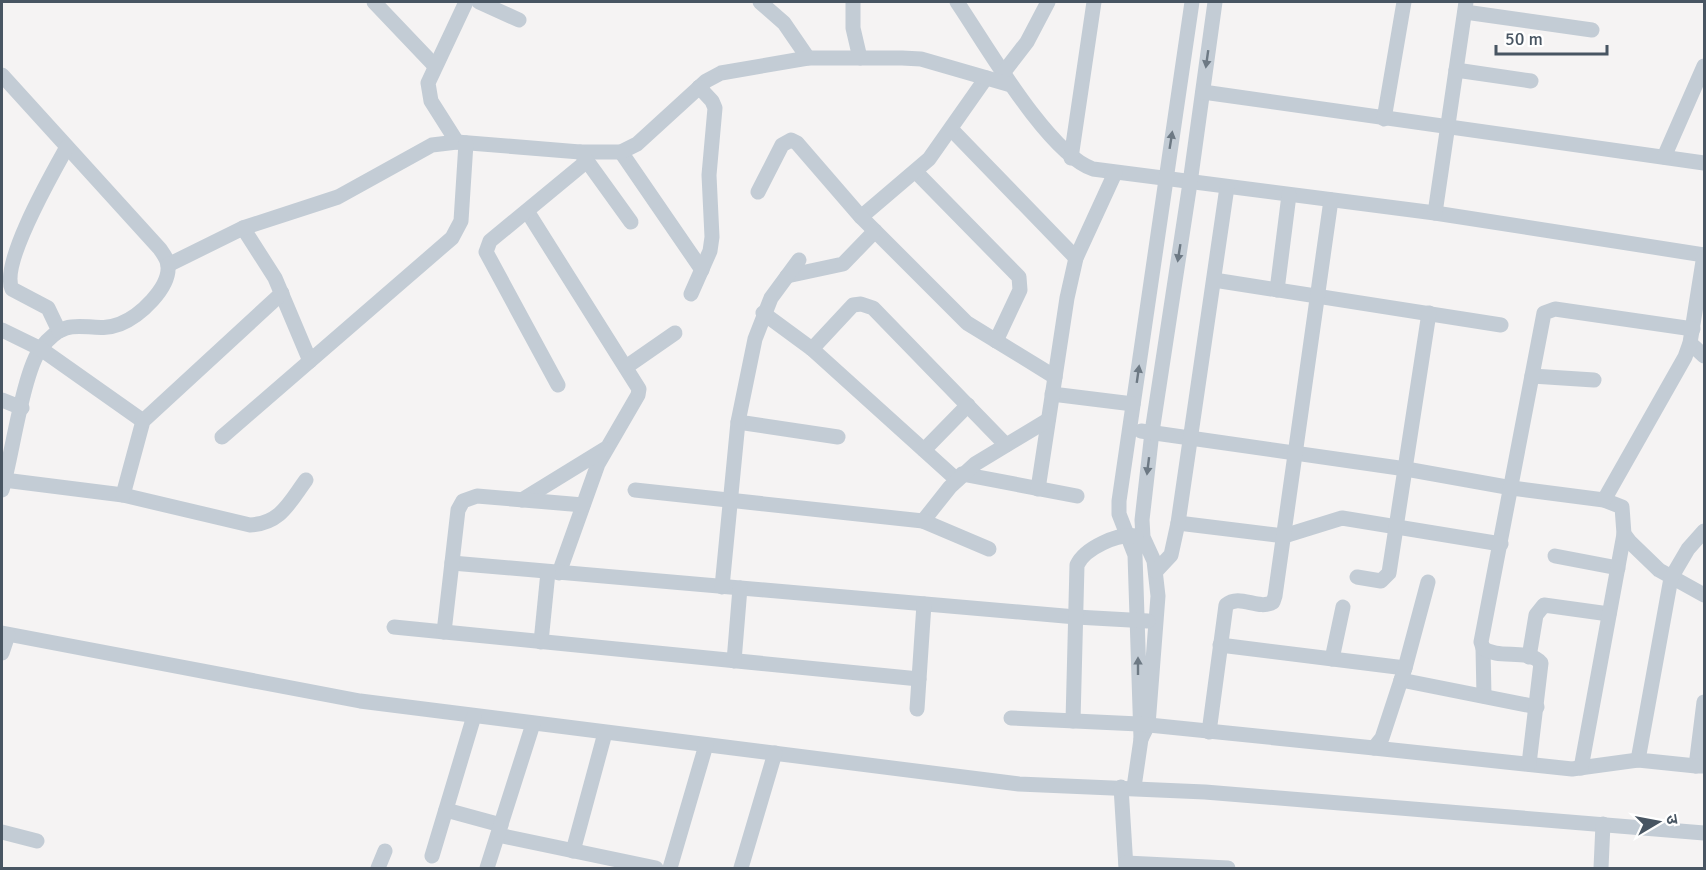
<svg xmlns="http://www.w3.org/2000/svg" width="1706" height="870" viewBox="0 0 1706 870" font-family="Signika,'Noto Sans Devanagari',sans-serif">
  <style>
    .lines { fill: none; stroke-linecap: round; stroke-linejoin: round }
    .minor { stroke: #c3ccd5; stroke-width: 15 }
    .oneway { fill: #6d7984 }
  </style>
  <rect width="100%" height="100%" fill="#f5f3f3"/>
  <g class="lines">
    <g class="minor">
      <path d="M 374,2 L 434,65"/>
      <path d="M 479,2 L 519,20"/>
      <path d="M 760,2 L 784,23 L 808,58"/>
      <path d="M 853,2 L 853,28 L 860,58"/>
      <path d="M 957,2 C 985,43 1048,154 1093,169 L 1435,213 L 1704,255"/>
      <path d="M 1192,2 L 1119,501 L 1119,514 L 1135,555 L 1141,739 L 1148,725 L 1158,596 L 1154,561 L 1143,537 L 1142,520 L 1152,432 L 1190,183 L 1215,2"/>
      <path d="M 1465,12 L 1592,30"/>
      <path d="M 1456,70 L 1531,81"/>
      <path d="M 1003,73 L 1027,42 L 1048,2"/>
      <path d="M 2,75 L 160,249 C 164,255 168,260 168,266 C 170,288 140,316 120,324 C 89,336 70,310 41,348 C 23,372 12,456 2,490"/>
      <path d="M 1203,92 L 1704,163"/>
      <path d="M 1384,119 L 1404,2"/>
      <path d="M 951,129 L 1076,258"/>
      <path d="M 457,142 L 431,101 L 428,83 L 466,2"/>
      <path d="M 621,152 L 702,270"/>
      <path d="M 1664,157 L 1704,66"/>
      <path d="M 1071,158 L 1094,2"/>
      <path d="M 587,161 L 631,222"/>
      <path d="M 916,172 L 1019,277 L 1020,290 L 996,341"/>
      <path d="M 758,192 L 782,145 L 791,140 L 797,143 L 861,217 L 929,159 L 986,78"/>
      <path d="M 527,211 L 639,389 L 638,395 L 598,464 L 559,573"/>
      <path d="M 1435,213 L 1466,2"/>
      <path d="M 861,217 L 967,323 L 1055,377"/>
      <path d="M 243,228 L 275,278 L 310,361"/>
      <path d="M 168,265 L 243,228 L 338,197 L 432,145 L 457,142 L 580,152 L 621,152 L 637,144 L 706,81 L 721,73 L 808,58 L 902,58 L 921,59 L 1011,85"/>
      <path d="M 787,276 L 843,264 L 875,231"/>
      <path d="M 1214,280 L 1501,325"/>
      <path d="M 1277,290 L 1289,195"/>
      <path d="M 691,294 L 710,251 L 712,237 L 709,175 L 715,108 L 712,101 L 699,87"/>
      <path d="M 763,313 L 812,349 L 957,480"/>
      <path d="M 2,330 L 41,349 L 143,421"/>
      <path d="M 59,331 L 48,308 L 12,289 C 0,264 52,174 67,147"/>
      <path d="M 1690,343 L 1704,356"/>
      <path d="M 812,349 L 853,305 L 861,304 L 873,308 L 1006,445"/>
      <path d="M 626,367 L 675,333"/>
      <path d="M 1532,376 L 1594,380"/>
      <path d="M 558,385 L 486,252 L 490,241 L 587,161 L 580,152"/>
      <path d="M 1052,394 L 1133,404"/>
      <path d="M 2,400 L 22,408"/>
      <path d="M 738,422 L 838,437"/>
      <path d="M 1141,431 L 1406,469 L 1512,488 L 1604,500 L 1622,507 L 1624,534 L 1630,542 L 1659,570 L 1704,595"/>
      <path d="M 222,437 L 452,238 L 461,221 L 466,143"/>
      <path d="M 924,450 L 968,405"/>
      <path d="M 962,474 L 1077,496"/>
      <path d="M 4,480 L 123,495 L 250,525 C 281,523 289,503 306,480"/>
      <path d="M 1038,489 L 1067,298 L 1076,258 L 1115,173"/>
      <path d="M 635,490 L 923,521 L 950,487 L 975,464 L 1048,420"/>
      <path d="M 123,495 L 143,421 L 282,293"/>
      <path d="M 522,500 L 605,449"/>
      <path d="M 1604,500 L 1685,357 L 1690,343 L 1704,255"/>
      <path d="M 923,521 L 989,549"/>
      <path d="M 1178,523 L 1284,536 L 1342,518 L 1501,544"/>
      <path d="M 1555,556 L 1618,568"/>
      <path d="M 452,563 L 1076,617 L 1148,621"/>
      <path d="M 1156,571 L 1171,555 L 1178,523 L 1227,187"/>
      <path d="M 1357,577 L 1381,581 L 1389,573 L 1429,313"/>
      <path d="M 722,587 L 738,422 L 755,339 L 771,298 L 799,260"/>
      <path d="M 394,627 L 919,679"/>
      <path d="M 444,632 L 458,510 L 463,501 L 477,496 L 583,505"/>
      <path d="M 2,633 L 360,701 L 1019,784 L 1205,792 L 1704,833"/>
      <path d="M 541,642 L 548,572"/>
      <path d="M 1220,645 L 1405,668"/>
      <path d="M 1483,648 L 1484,696"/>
      <path d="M 2,653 L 8,635"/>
      <path d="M 1529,657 L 1536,615 L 1544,605 L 1609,614"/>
      <path d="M 1332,659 L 1343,607"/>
      <path d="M 734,661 L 740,588"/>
      <path d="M 1401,680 L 1537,707"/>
      <path d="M 1704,702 L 1696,766 L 1704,766"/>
      <path d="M 917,709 L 924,604"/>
      <path d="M 1011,718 L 1139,724 L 1374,748 L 1382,738 L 1405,668 L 1428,582"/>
      <path d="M 1073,721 L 1077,565 C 1085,548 1118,533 1136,536"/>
      <path d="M 1209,732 L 1226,605 C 1240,593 1258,611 1273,602 L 1275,596 L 1331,200"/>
      <path d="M 1374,748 L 1572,769 L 1638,760"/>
      <path d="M 1529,764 L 1541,663 C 1529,648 1498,660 1483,648 L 1481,642 L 1544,313 L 1555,309 L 1693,329"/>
      <path d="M 1696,766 L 1638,760 L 1671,578 L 1688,549 L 1704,531"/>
      <path d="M 1581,768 L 1624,534"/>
      <path d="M 1121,787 L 1126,868"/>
      <path d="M 1134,787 L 1141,739"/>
      <path d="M 446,810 L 501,825"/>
      <path d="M 2,832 L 37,841"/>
      <path d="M 498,835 L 656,868"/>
      <path d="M 573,851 L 605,733"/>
      <path d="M 432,856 L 474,716"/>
      <path d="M 1126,863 L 1228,868"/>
      <path d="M 378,868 L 385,851"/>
      <path d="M 487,868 L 533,724"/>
      <path d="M 670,868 L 706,745"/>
      <path d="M 741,868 L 775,753"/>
      <path d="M 1601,868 L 1603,824"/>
    </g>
  </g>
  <defs><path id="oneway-solid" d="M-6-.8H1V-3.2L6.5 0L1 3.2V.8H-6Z" transform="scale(1.5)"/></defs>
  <g class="oneway">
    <use href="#oneway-solid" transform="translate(1207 59) rotate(98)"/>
    <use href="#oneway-solid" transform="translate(1171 140) rotate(-81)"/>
    <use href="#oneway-solid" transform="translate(1179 253) rotate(99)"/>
    <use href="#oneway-solid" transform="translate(1138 374) rotate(-82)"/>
    <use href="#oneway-solid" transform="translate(1148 466) rotate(97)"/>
    <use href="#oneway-solid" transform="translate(1138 666) rotate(-90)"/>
  </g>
  <rect width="1706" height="870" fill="none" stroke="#485562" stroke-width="6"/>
  <g transform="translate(1658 822) rotate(80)" stroke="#ffffff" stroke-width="4.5" paint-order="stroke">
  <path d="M0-4.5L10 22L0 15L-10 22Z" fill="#485562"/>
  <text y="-9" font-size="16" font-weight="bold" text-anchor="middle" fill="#485562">उ</text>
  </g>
  <path d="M1496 45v9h111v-9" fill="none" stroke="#485562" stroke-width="3"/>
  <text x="1505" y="45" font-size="18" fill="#485562" stroke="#ffffff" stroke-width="4.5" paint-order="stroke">50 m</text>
</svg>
